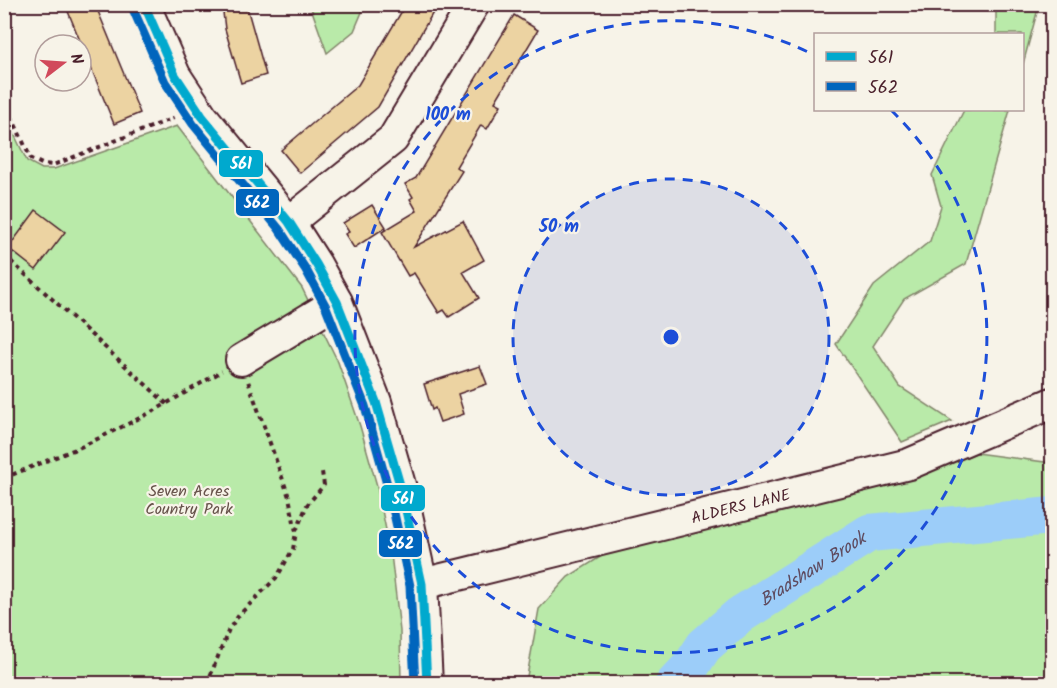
<svg xmlns="http://www.w3.org/2000/svg" width="1057" height="688" viewBox="0 0 1057 688" font-family="Kalam,sans-serif">
  <style>
    .green { fill: #b9eaa9; stroke: #82846a; stroke-width: 1.5 }
    .lines { fill: none; stroke-linecap: round; stroke-linejoin: round }
    .river { stroke: #9ccdf9; stroke-width: 38 }
    .building { fill: #ecd3a2; stroke: #4a1f2b; stroke-width: 1.5 }
    .minor-casing { stroke: #4a1f2b; stroke-width: 34 }
    .path { stroke: #4a1f2b; stroke-width: 4; stroke-dasharray: 4.5 4.5; stroke-linecap: butt }
    .minor { stroke: #f7f3e8; stroke-width: 30 }
    .bus-1-casing { stroke: #f7f3e8; stroke-width: 14 }
    .bus-2-casing { stroke: #f7f3e8; stroke-width: 14 }
    .bus-1 { stroke: #00a9ce; stroke-width: 9 }
    .bus-2 { stroke: #0065bd; stroke-width: 9 }
    .ring { fill: none; stroke: #1d4ed8; stroke-width: 3; stroke-dasharray: 10 8 }
    .labels { text-anchor: middle; stroke-width: 4.5; stroke-linejoin: round; paint-order: stroke }
    .park-label { font-size: 16px; fill: #66524a; stroke: #f7f3e8 }
    .street-label { font-size: 16px; fill: #4a1f2b; stroke: #f7f3e8 }
    .water-label { font-size: 18px; font-style: italic; fill: #5e4a5e; stroke: #f7f3e8 }
    .centre { fill: #1d4ed8; stroke: #f7f3e8; stroke-width: 3 }
    .ring-label { font-size: 18px; text-anchor: middle; font-weight: bold; fill: #1d4ed8; stroke: #f7f3e8; stroke-width: 4.5; stroke-linejoin: round; paint-order: stroke }
    .line-badge { stroke: #f7f3e8; stroke-width: 2 }
    .badge-label { font-size: 16px; text-anchor: middle; font-weight: bold; fill: #fff }
  </style>
  <rect width="100%" height="100%" fill="#f7f3e8"/>
  <filter id="ink" filterUnits="userSpaceOnUse"><feTurbulence type="fractalNoise" baseFrequency=".0167" numOctaves="2"/><feDisplacementMap in="SourceGraphic" scale="12" xChannelSelector="R" yChannelSelector="G"/><feConvolveMatrix kernelMatrix="1 2 1 2 8 2 1 2 1" color-interpolation-filters="sRGB"/></filter>
  <g filter="url(#ink)">
    <g class="green">
      <path d="M 310,5 L 310,4 L 365,5 L 354,31 L 327,53 Z"/>
      <path d="M 996,5 L 1039,5 L 1023,64 L 1022,34 L 996,34 Z"/>
      <path d="M 964,110 L 1010,110 L 966,264 L 904,299 L 873,346 L 900,387 L 952,421 L 902,442 L 836,344 L 874,286 L 930,241 L 941,206 L 932,175 Z"/>
      <path d="M 4,113 L 27,161 L 42,169 L 54,169 L 177,126 L 302,288 L 338,362 L 360,426 L 377,486 L 391,554 L 400,631 L 401,683 L 5,683 Z"/>
      <path d="M 976,453 L 1052,463 L 1052,508 L 1046,507 L 862,525 L 734,605 L 696,636 L 658,683 L 526,682 L 539,609 L 568,577 L 605,554 L 923,474 Z"/>
      <path d="M 1052,530 L 1052,683 L 692,683 L 749,627 L 877,548 Z"/>
    </g>
    <g class="lines">
      <path class="river" id="s1" d="M 674,684 L 691,666 L 704,646 L 740,615 L 869,533 L 1052,516"/>
    </g>
    <g class="building">
      <path d="M 65,4 L 95,4 L 140,113 L 114,124 Z"/>
      <path d="M 222,4 L 246,4 L 266,75 L 241,83 L 225,29 Z"/>
      <path d="M 406,4 L 438,4 L 378,107 L 300,173 L 281,150 L 358,85 Z"/>
      <path d="M 514,15 L 538,30 L 495,102 L 501,105 L 487,129 L 481,125 L 456,167 L 462,171 L 414,247 L 463,221 L 484,260 L 463,272 L 479,298 L 449,317 L 444,310 L 439,313 L 414,273 L 408,276 L 382,232 L 417,211 L 410,199 L 413,197 L 405,184 L 416,178 Z"/>
      <path d="M 372,205 L 386,227 L 354,248 L 345,234 L 349,232 L 343,223 Z"/>
      <path d="M 36,210 L 65,232 L 36,270 L 8,248 Z"/>
      <path d="M 480,366 L 487,384 L 458,394 L 464,414 L 440,422 L 435,408 L 432,410 L 424,384 Z"/>
    </g>
    <g class="lines">
      <g class="minor-casing">
        <g id="minor">
          <path d="M 144,4 L 175,75 L 202,116 L 289,222 L 316,264 L 337,302 L 376,402 L 402,492 L 422,584 L 427,684"/>
          <path d="M 289,222 L 393,139 L 474,4"/>
          <path d="M 241,360 L 337,302"/>
          <path id="s2" d="M 422,584 L 909,464 L 1052,403"/>
        </g>
      </g>
      <g class="path">
        <path d="M 4,100 L 31,159 L 42,164 L 53,165 L 174,118"/>
        <path d="M 4,255 L 167,404"/>
        <path d="M 4,478 L 83,446 L 154,411 L 222,371"/>
        <path d="M 296,531 L 307,505 L 324,485 L 322,472"/>
        <path d="M 207,684 L 229,629 L 239,615 L 277,577 L 293,549 L 296,532 L 289,497 L 248,381"/>
      </g>
      <use href="#minor" class="minor"/>
      <g class="bus-1-casing">
        <path id="bus-1" d="M 144,4 L 175,75 L 202,116 L 289,222 L 316,264 L 337,302 L 376,402 L 402,492 L 422,584 L 427,684"/>
      </g>
      <g class="bus-2-casing">
        <path id="bus-2" d="M 133,9 L 165,82 L 193,124 L 279,229 L 306,270 L 326,307 L 365,406 L 390,495 L 410,586 L 415,684"/>
      </g>
      <use href="#bus-1" class="bus-1"/>
      <use href="#bus-2" class="bus-2"/>
    </g>
  </g>
  <circle cx="671" cy="337" r="158" fill="#1d4ed8" fill-opacity=".12"/>
  <g class="ring">
    <circle cx="671" cy="337" r="158"/>
    <path d="M891 110A316 316 0 1 1 814 55"/>
  </g>
  <g class="labels">
    <g class="park-label">
      <text x="189" y="496">Seven Acres<tspan x="189" dy="18">Country Park</tspan></text>
    </g>
    <g class="street-label">
      <text dy="6" stroke="none"><textPath href="#s2" startOffset="328">ALDERS LANE</textPath></text>
    </g>
    <g class="water-label">
      <text dy="6" stroke="none"><textPath href="#s1" startOffset="182">Bradshaw Brook</textPath></text>
    </g>
  </g>
  <circle cx="671" cy="337" r="9" class="centre"/>
  <g class="ring-label">
    <text x="448" y="120">100 m</text>
    <text x="559" y="232">50 m</text>
  </g>
  <g class="line-badge">
    <rect x="218" y="149" width="46" height="29" rx="6" fill="#00a9ce"/>
    <rect x="235" y="188" width="45" height="29" rx="6" fill="#0065bd"/>
    <rect x="380" y="484" width="46" height="28" rx="6" fill="#00a9ce"/>
    <rect x="378" y="529" width="45" height="29" rx="6" fill="#0065bd"/>
  </g>
  <g class="badge-label">
    <text x="241" y="169">561</text>
    <text x="257" y="208">562</text>
    <text x="403" y="504">561</text>
    <text x="401" y="549">562</text>
  </g>
  <rect width="1057" height="688" fill="none" stroke="#f7f3e8" stroke-width="24"/>
  <rect x="12" y="12" width="1033" height="664" fill="none" stroke="#4a1f2b" stroke-width="2" filter="url(#ink)"/>
  <rect x="814" y="33" width="210" height="78" fill="#f7f3e8" stroke="#b29e9c" stroke-width="1.5"/>
  <rect x="826" y="52" width="30" height="9" fill="#00a9ce" stroke="#b29e9c" stroke-width="1.5"/>
  <text x="868" y="63" font-size="18" fill="#4a1f2b">561</text>
  <rect x="826" y="82" width="30" height="9" fill="#0065bd" stroke="#b29e9c" stroke-width="1.5"/>
  <text x="868" y="93" font-size="18" fill="#4a1f2b">562</text>
  <g transform="translate(63 63) rotate(73)"><circle r="28" fill="#f7f3e8" stroke="#b29e9c" stroke-width="1.5"/>
  <path d="M0-4.5L10 22L0 15L-10 22Z" fill="#d1495b"/>
  <text y="-9" font-size="16" font-weight="bold" text-anchor="middle" fill="#4a1f2b">N</text>
  </g>
</svg>
